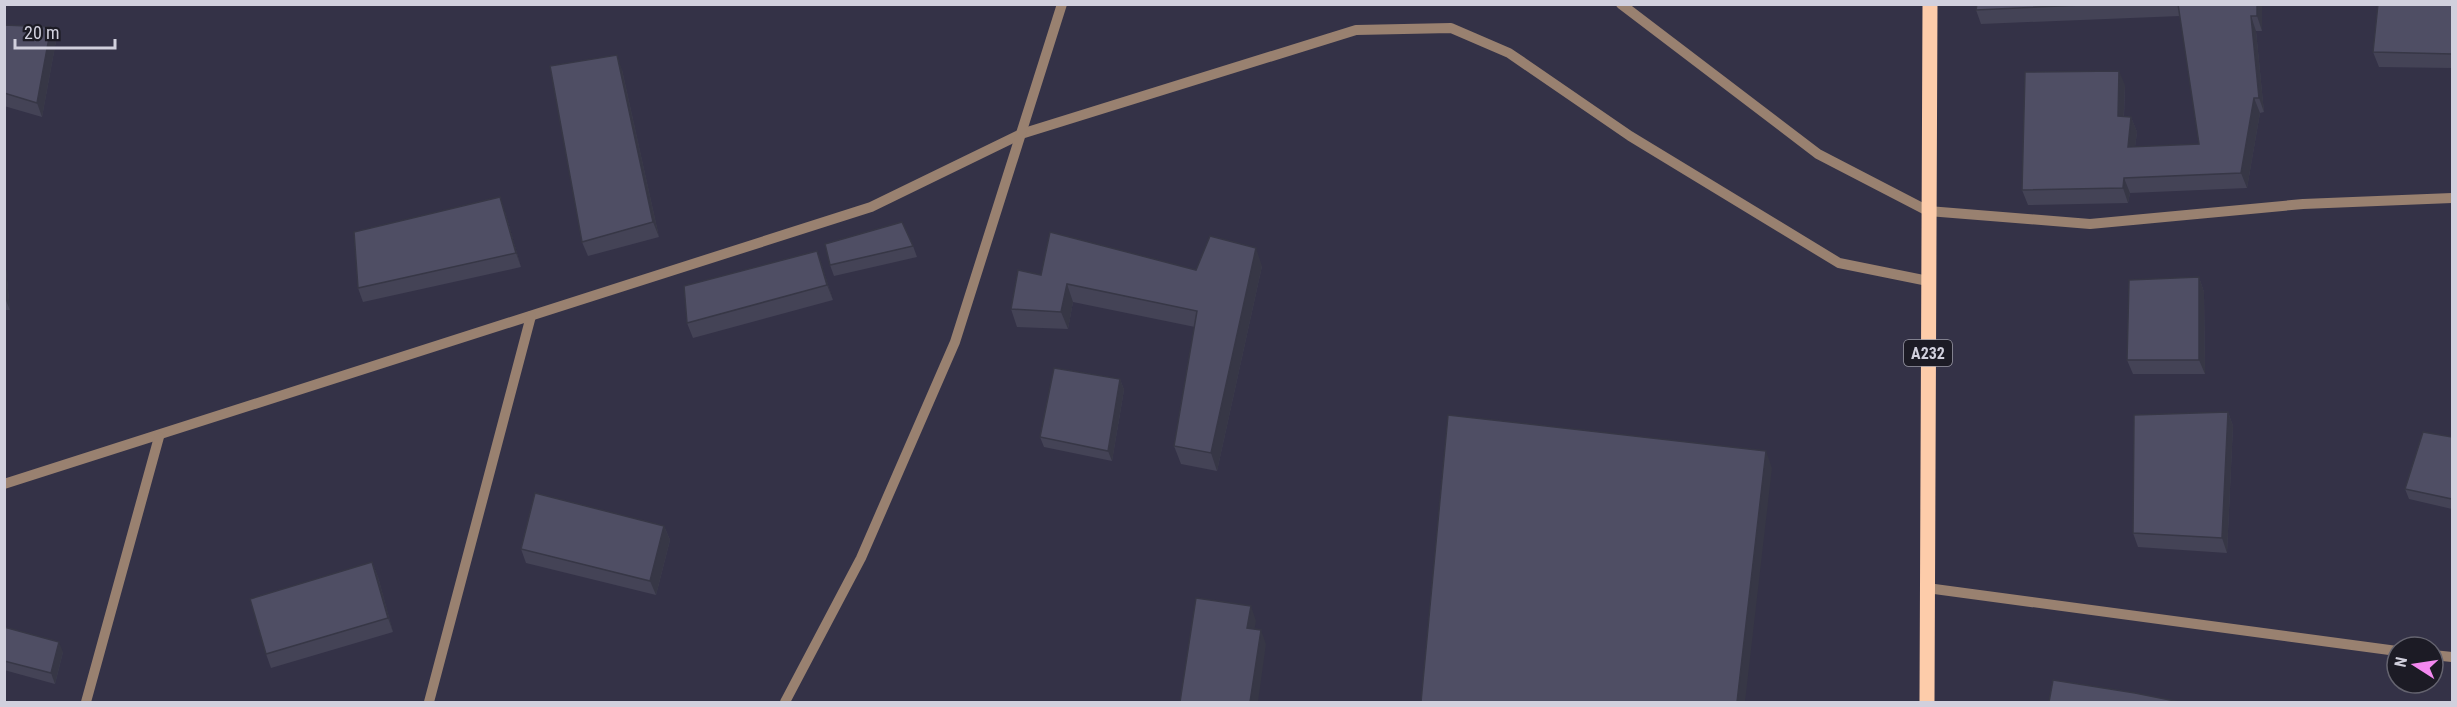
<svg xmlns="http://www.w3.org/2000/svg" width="2457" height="707" viewBox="0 0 2457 707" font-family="'Roboto Condensed',sans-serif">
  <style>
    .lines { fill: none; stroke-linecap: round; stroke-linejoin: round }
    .minor { stroke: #998170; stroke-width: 10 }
    .major { stroke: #fdccaa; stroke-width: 15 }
    .wall { fill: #444356 }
    .shaded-wall { fill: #373746 }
    .building { fill: #4f4e64; stroke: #373746; stroke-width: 1.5 }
    .labels { text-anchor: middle; stroke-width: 5; stroke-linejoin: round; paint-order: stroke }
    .shield { fill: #1c1b25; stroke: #9b9aa6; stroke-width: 1.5 }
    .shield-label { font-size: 16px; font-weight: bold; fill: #d1d0dd }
  </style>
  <rect width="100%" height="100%" fill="#343247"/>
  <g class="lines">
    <g class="minor">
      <path d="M 1621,4 L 1818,154 L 1928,211 L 2090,224 L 2303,204 L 2452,198"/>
      <path d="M 4,484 L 871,207 L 1021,134 L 1356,30 L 1451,28 L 1509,53 L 1630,136 L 1839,263 L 1928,281"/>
      <path d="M 1927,588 L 2397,651"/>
      <path d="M 2433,655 L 2452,657"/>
      <path d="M 86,702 L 159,437"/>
      <path d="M 429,702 L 531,316"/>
      <path d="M 785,702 L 861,558 L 955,342 L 1062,4"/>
    </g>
    <path class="major" d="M 1927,702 L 1930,4"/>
  </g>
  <g class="wall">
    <path d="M 1977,4 L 2262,4 L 2262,31 L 2256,31 L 2264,112 L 2260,113 L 2247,188 L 2130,193 L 2128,203 L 2028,205 L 2022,190 L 2125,85 L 2124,117 L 2131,117 L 2137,132 L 2135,147 L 2199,144 L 2180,16 L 1981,24 L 1976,10 Z"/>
    <path d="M 2452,4 L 2452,68 L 2379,67 L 2373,52 Z"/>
    <path d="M 4,25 L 56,41 L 42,117 L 4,106 Z"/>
    <path d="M 622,70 L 659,237 L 588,256 L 582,242 Z"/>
    <path d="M 505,212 L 521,267 L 363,302 L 358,288 Z"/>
    <path d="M 913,246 L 917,257 L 834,276 L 830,265 Z"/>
    <path d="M 4,248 L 10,310 L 4,310 Z"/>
    <path d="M 817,251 L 833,300 L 693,338 L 687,323 Z"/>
    <path d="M 1262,266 L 1217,471 L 1181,464 L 1174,446 L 1195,327 L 1073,302 L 1068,329 L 1017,327 L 1011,309 L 1041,275 L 1196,270 Z"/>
    <path d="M 2199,277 L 2204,292 L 2205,374 L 2133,374 L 2127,360 Z"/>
    <path d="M 1120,379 L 1124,390 L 1112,461 L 1044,447 L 1040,437 Z"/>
    <path d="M 2228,412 L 2233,426 L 2227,553 L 2138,547 L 2133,533 Z"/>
    <path d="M 2452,437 L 2452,509 L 2409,499 L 2405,489 Z"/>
    <path d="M 664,526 L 670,540 L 656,595 L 526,563 L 521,549 Z"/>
    <path d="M 372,562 L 378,577 L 393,632 L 271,668 L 266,654 Z"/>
    <path d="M 4,627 L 63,652 L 55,684 L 4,670 Z"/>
  </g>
  <g class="shaded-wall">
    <path d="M 2257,4 L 2262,4 L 2262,31 L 2257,16 Z"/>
    <path d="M 2251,16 L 2256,31 L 2264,112 L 2259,98 Z"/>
    <path d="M 51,27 L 56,41 L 42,117 L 37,103 Z"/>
    <path d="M 617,55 L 622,70 L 659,237 L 653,222 Z"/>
    <path d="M 2119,71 L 2125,85 L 2123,131 L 2118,116 Z"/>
    <path d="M 2254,98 L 2260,113 L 2247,188 L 2241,173 Z"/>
    <path d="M 2131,117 L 2137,132 L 2133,162 L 2128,147 Z"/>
    <path d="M 2124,178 L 2130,193 L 2128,203 L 2123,188 Z"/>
    <path d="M 500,197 L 505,212 L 521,267 L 516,253 Z"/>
    <path d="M 4,248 L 10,310 L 4,296 Z"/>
    <path d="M 1256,248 L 1262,266 L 1217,471 L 1211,453 Z"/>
    <path d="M 817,251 L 822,265 L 833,300 L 827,285 Z"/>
    <path d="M 2199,277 L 2204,292 L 2205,374 L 2199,360 Z"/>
    <path d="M 1067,284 L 1073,302 L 1068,329 L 1061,312 Z"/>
    <path d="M 1120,379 L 1124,390 L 1112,461 L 1108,451 Z"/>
    <path d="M 2228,412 L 2233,426 L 2227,553 L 2222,538 Z"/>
    <path d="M 1766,451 L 1772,468 L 1745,702 L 1737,702 Z"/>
    <path d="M 664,526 L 670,540 L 656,595 L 650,581 Z"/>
    <path d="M 372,562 L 378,577 L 393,632 L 388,618 Z"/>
    <path d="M 1251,606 L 1256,621 L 1252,642 L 1247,628 Z"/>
    <path d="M 1261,630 L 1266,644 L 1258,702 L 1250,702 Z"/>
    <path d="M 59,642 L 63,652 L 55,684 L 51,673 Z"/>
  </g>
  <g class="building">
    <path d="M 1977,4 L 2102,4 L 1976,10 Z"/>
    <path d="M 2178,4 L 2257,4 L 2257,16 L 2251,16 L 2259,98 L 2254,98 L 2241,173 L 2124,178 L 2123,188 L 2022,190 L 2025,72 L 2119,71 L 2118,116 L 2131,117 L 2128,147 L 2199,144 Z"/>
    <path d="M 2378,4 L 2452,4 L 2452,54 L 2373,52 Z"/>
    <path d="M 4,25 L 51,27 L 37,103 L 4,93 Z"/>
    <path d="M 617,55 L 653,222 L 582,242 L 550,66 Z"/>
    <path d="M 500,197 L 516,253 L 358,288 L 354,232 Z"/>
    <path d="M 902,222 L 913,246 L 830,265 L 825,244 Z"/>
    <path d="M 1050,232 L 1196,270 L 1210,236 L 1256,248 L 1211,453 L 1174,446 L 1197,311 L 1067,284 L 1061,312 L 1011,309 L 1018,270 L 1041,275 Z"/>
    <path d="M 817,251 L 827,285 L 687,323 L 684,286 Z"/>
    <path d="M 2199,277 L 2199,360 L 2127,360 L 2129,280 Z"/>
    <path d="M 1054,368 L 1120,379 L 1108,451 L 1040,437 Z"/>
    <path d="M 2228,412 L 2222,538 L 2133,533 L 2134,415 Z"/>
    <path d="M 1448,415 L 1766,451 L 1737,702 L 1421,702 Z"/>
    <path d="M 2423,432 L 2452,437 L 2452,499 L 2405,489 Z"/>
    <path d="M 535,493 L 664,526 L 650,581 L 521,549 Z"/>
    <path d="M 372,562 L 388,618 L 266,654 L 250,599 Z"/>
    <path d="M 1196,598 L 1251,606 L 1247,628 L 1261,630 L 1250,702 L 1180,702 Z"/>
    <path d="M 4,627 L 59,642 L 51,673 L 4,661 Z"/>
    <path d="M 2053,680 L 2135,693 L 2180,702 L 2049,702 Z"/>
  </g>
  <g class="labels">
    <rect class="shield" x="1904" y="340" width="48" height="26" rx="4.5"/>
    <g class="shield-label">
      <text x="1928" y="359">A232</text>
    </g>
  </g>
  <rect width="2457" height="707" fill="none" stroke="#d1d0dd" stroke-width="12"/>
  <g transform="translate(2415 665) rotate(282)"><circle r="28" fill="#1c1b25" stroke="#64636f" stroke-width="1.5"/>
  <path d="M0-4.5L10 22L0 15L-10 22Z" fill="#f489f0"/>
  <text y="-9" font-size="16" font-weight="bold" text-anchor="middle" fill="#d1d0dd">N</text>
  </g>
  <path d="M15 39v9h100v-9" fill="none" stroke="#d1d0dd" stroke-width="3"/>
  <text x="24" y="39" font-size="18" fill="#d1d0dd" stroke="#1c1b25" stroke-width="4.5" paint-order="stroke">20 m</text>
</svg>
